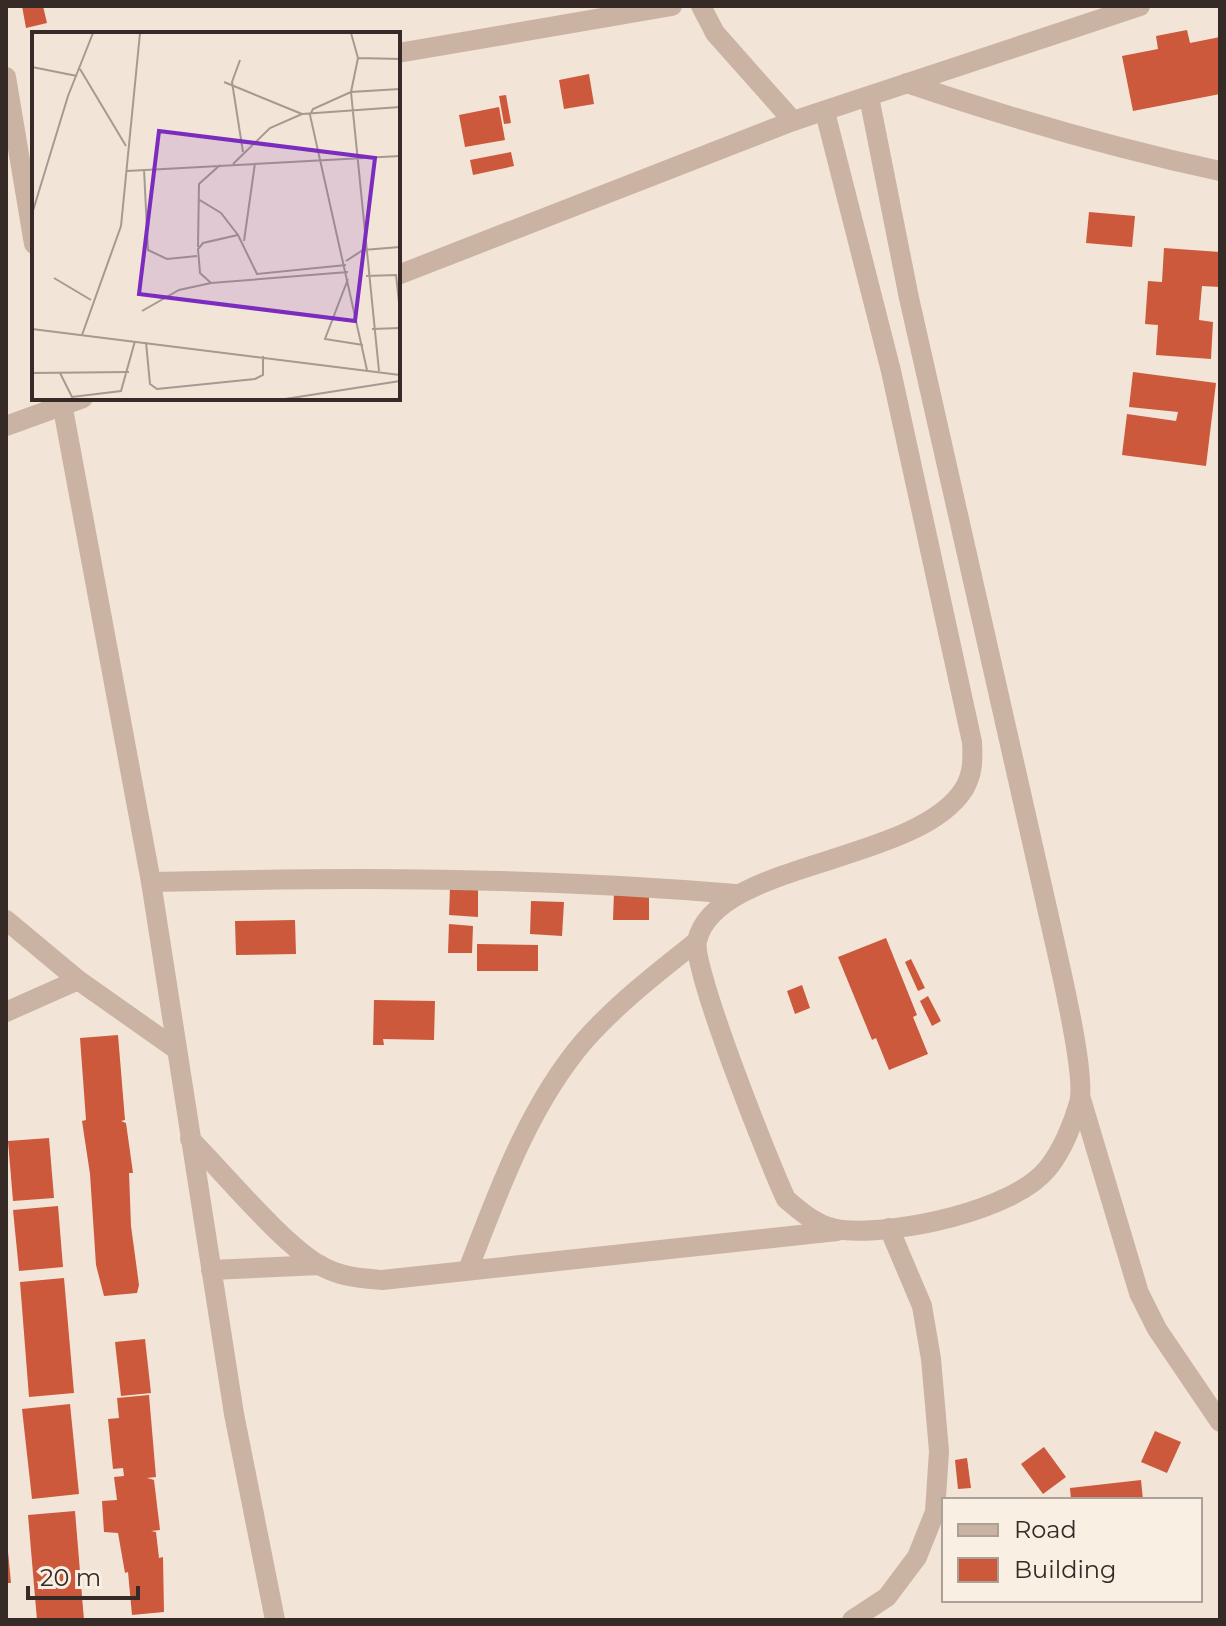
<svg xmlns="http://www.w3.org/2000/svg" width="1226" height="1626" viewBox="0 0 1226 1626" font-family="Montserrat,sans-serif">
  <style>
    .building { fill: #cc593b }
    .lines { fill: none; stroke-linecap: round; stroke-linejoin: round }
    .minor { stroke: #cab3a3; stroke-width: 20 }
    .inset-road { fill: none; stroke: #a69a90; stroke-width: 2 }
    .view { fill: #7b2cbf; fill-opacity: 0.15; stroke: #7b2cbf; stroke-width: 4 }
    .inset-edge { fill: none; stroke: #352a25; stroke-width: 4 }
  </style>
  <rect width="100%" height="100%" fill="#f2e4d7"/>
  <g class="building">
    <path d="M 22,6 L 43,6 L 47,23 L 26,28 Z"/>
    <path d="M 1187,30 L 1190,43 L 1220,37 L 1220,94 L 1133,111 L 1122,56 L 1158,49 L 1156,36 Z"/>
    <path d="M 589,74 L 594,104 L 564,109 L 559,80 Z"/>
    <path d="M 506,95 L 511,123 L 504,124 L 499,96 Z"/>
    <path d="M 499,107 L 505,140 L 465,147 L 459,115 Z"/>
    <path d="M 511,152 L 514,166 L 473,175 L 470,160 Z"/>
    <path d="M 1089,212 L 1135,216 L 1132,247 L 1086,243 Z"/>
    <path d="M 1164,248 L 1220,252 L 1220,287 L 1202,286 L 1199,320 L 1213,322 L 1211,359 L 1156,355 L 1158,325 L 1145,324 L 1148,281 L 1162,282 Z"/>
    <path d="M 1133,372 L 1216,383 L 1206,466 L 1122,455 L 1127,414 L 1176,421 L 1178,412 L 1129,407 Z"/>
    <path d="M 450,888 L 478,889 L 478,917 L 449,915 Z"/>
    <path d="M 614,892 L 649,893 L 649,920 L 613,920 Z"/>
    <path d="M 531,901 L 564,902 L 562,936 L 530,934 Z"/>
    <path d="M 295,920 L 296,954 L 236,955 L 235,921 Z"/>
    <path d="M 449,924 L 473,926 L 472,953 L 448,953 Z"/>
    <path d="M 886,938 L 917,1015 L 913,1017 L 928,1054 L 889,1070 L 876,1038 L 872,1040 L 838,957 Z"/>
    <path d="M 477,944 L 538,945 L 538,971 L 477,971 Z"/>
    <path d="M 911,959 L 925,988 L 918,991 L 905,962 Z"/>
    <path d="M 802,985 L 810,1008 L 795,1014 L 787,991 Z"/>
    <path d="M 928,996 L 941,1021 L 932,1026 L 920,1001 Z"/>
    <path d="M 374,1000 L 435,1001 L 434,1040 L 383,1039 L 384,1045 L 373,1045 Z"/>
    <path d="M 118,1035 L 125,1120 L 121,1121 L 126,1123 L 133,1173 L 129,1173 L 131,1226 L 139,1285 L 137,1293 L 104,1296 L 96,1265 L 90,1174 L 82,1121 L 86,1120 L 80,1038 Z"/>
    <path d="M 49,1138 L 54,1198 L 13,1201 L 8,1141 Z"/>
    <path d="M 58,1206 L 63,1267 L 19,1271 L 13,1210 Z"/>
    <path d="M 64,1278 L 74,1393 L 29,1397 L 20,1282 Z"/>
    <path d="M 145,1339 L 151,1393 L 121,1396 L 115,1342 Z"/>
    <path d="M 149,1395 L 156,1477 L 147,1478 L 154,1480 L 160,1530 L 151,1531 L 156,1532 L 159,1558 L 163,1557 L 164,1612 L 132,1615 L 128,1572 L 125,1573 L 118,1533 L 104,1532 L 102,1501 L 117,1500 L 114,1477 L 124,1476 L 123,1468 L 113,1469 L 108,1419 L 119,1418 L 117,1398 Z"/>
    <path d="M 70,1404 L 79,1494 L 32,1499 L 22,1409 Z"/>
    <path d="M 1155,1431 L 1181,1442 L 1167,1473 L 1141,1462 Z"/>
    <path d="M 1044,1447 L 1066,1477 L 1043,1494 L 1021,1464 Z"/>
    <path d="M 967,1458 L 971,1488 L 958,1489 L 955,1460 Z"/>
    <path d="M 1141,1480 L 1143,1500 L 1071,1500 L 1070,1488 Z"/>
    <path d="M 75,1511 L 84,1620 L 37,1620 L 28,1515 Z"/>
    <path d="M 6,1531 L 11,1583 L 6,1583 Z"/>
  </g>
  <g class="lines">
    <g class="minor">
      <path d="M 701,6 L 715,33 L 793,121"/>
      <path d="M 398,53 L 672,6"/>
      <path d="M 6,77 L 34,244"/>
      <path d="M 907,83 C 1010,118 1113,148 1220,171"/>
      <path d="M 825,112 L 891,371 L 972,742 C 973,759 973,774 964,789 C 917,864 715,861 697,941 C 691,967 770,1165 786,1199 C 802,1213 821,1229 843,1230 C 896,1235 1014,1211 1048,1168 C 1062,1151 1073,1124 1079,1103 C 1087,1077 1059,962 1052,930 L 909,298 L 869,97"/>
      <path d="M 398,275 L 793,121 L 1140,6"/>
      <path d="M 61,398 L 151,882 L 234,1414 L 275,1620"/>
      <path d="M 6,426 L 83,398"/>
      <path d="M 151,882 C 346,877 540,877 735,894"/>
      <path d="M 6,920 L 78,980 L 176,1049"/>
      <path d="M 6,1012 L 78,980"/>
      <path d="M 1081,1099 L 1139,1293 L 1157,1329 L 1220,1422"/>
      <path d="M 190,1139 C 224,1173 282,1244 321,1266 C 341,1277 360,1278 382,1280 L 837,1231"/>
      <path d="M 211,1270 L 320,1265"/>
      <path d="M 468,1270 C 498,1192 529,1105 585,1040 C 618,1003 657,973 696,942"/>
      <path d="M 852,1620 L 887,1597 L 917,1557 L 935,1512 L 939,1451 L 931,1359 L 922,1306 L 889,1228"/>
    </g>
  </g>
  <g transform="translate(32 32)">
    <rect width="368" height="368" fill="#f2e4d7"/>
    <path class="inset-road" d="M 319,1 L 326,26 L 319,60 L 281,77 L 278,83 L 335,338M 326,26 L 368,27M 208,28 L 200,50 L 211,120M 0,35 L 45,44M 48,37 L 94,114M 192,50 L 270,82M 201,132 L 238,96 L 270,82 L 368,75M 112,137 L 116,218 L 135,227 L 165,224M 95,139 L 368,124M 166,167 L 189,181 L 206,203M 0,182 L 36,64 L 61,1M 212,209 L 223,131M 166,215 L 167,152 L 188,133M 314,229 L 331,218 L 368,215M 314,233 L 225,242 L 206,203 L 171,211 L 166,217 L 168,241 L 179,251 L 316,240M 334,244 L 364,243 L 368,279M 22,246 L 59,268M 316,247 L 293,307 L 331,313M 110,279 L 147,258 L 179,251M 0,297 L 368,343M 340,297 L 368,296M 50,303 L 89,194 L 108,1M 114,310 L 118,352 L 125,357 L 223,347 L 231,343 L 231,324M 347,339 L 319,60 L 368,57M 0,341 L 97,340M 28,341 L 40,365 L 89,359 L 103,309M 253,367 L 368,349"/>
    <path class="view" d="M 127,99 L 343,126 L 323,289 L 107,262 Z"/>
    <rect width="368" height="368" class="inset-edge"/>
  </g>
  <rect width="1226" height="1626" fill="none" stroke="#352a25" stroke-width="16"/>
  <rect x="942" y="1498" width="260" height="104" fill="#faefe3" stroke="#aba097" stroke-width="2"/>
  <rect x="958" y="1524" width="40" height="12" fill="#cab3a3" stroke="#aba097" stroke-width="2"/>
  <text x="1014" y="1538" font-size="24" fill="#352a25">Road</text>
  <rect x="958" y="1558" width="40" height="24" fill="#cc593b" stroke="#aba097" stroke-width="2"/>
  <text x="1014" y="1578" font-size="24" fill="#352a25">Building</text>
  <path d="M28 1586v12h110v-12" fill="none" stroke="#352a25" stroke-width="4"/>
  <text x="40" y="1586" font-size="24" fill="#352a25" stroke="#faefe3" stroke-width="6" paint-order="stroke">20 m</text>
</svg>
